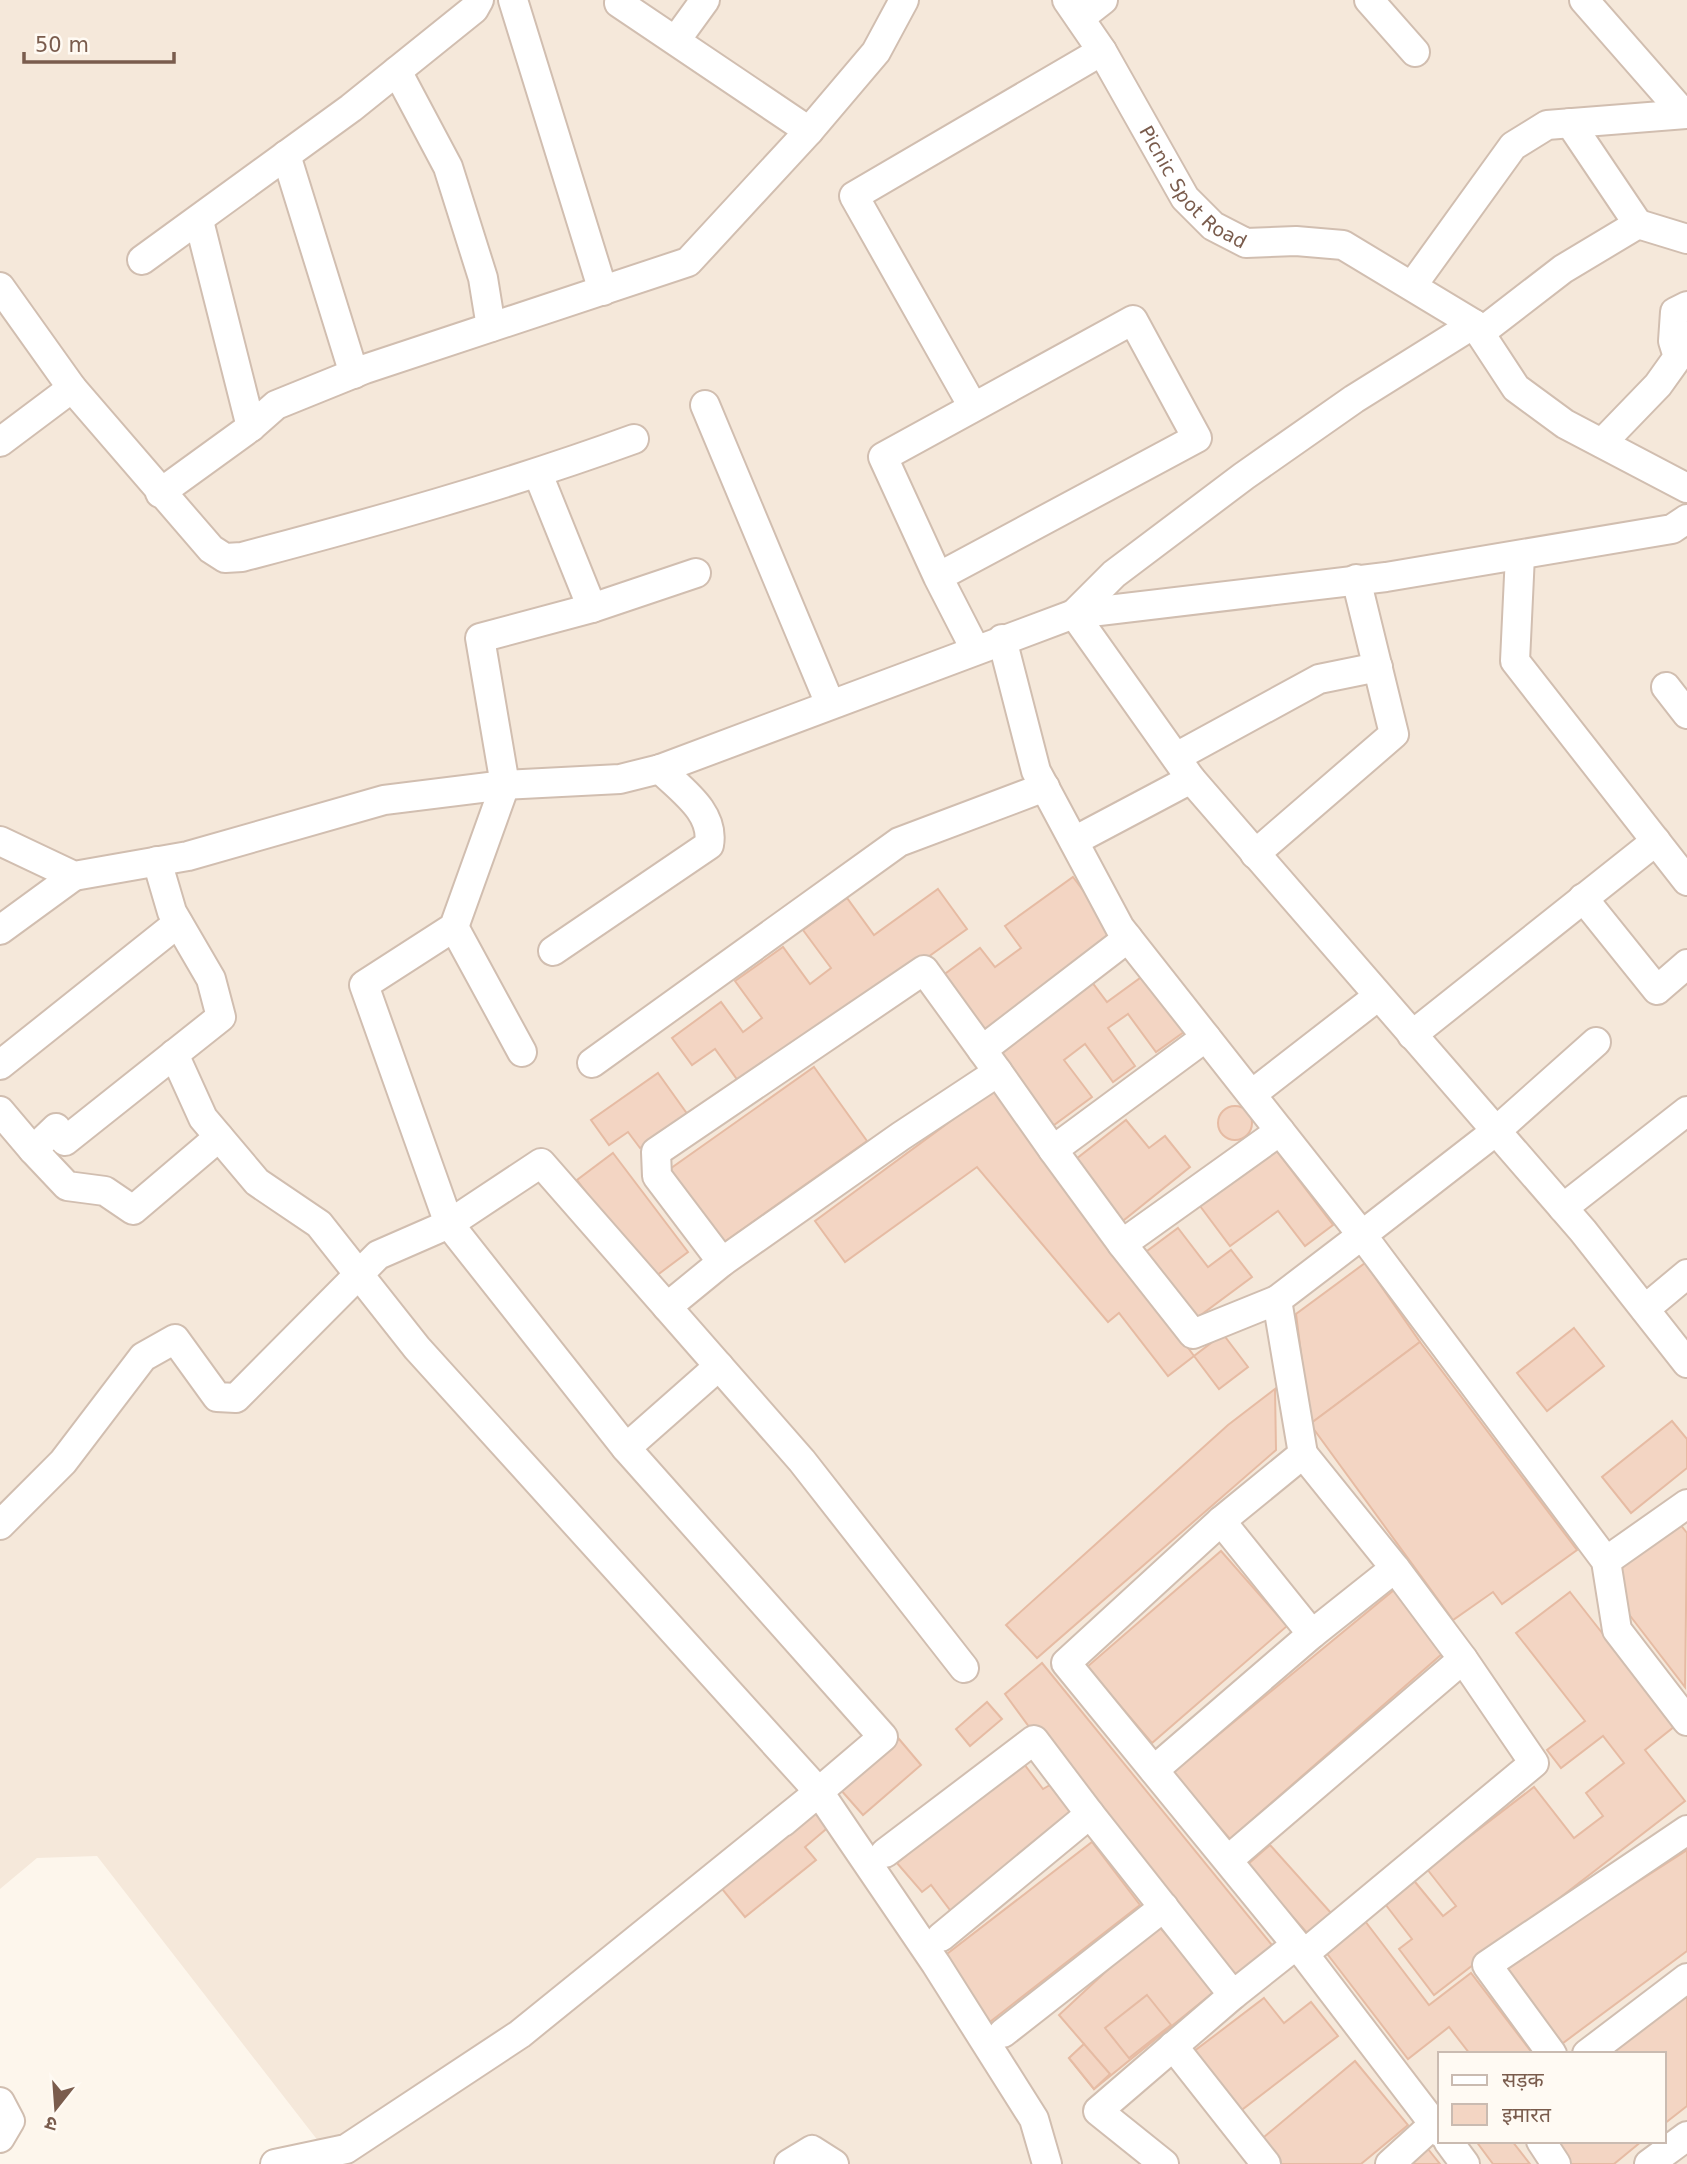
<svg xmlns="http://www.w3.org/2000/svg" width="1687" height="2164" viewBox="0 0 1687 2164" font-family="'DejaVu Sans','Noto Sans Devanagari',sans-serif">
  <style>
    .residential { fill: #f5e8da; fill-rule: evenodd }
    .building { fill: #f3d5c3; stroke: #e6bba3; stroke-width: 2 }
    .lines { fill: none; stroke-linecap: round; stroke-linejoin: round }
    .minor-casing { stroke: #d1beb0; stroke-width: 32 }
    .minor { stroke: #fff; stroke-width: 28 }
    .labels { text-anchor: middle; stroke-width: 5; stroke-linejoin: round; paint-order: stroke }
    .street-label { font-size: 19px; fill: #7a5c4d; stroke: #fffaf3 }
  </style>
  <rect width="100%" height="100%" fill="#fdf6ec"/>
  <path class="residential" d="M 0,0 L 1687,0 L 1687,2164 L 336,2164 L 97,1856 L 37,1858 L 0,1889 ZM 1440,2054 L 1664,2054 L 1664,2141 L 1440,2141 Z"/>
  <g class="building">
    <path d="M 1073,877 L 1118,937 L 981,1037 L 938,979 L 980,948 L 995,967 L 1021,948 L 1005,926 Z"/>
    <path d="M 938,889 L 967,929 L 744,1089 L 715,1049 L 692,1065 L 672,1038 L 721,1002 L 743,1032 L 762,1018 L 735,981 L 783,947 L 810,984 L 831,968 L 803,930 L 847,898 L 874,935 Z"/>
    <path d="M 1147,973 L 1188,1029 L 1156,1052 L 1128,1014 L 1108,1028 L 1135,1066 L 1113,1082 L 1085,1044 L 1064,1060 L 1092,1097 L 1050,1128 L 994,1052 L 1091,981 L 1107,1002 Z"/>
    <path d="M 814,1067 L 867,1141 L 720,1245 L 667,1171 Z"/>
    <path d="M 658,1073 L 688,1115 L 640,1148 L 628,1132 L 609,1145 L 591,1120 Z"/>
    <path d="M 997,1087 L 1194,1356 L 1168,1376 L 1119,1313 L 1108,1322 L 977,1167 L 845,1262 L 815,1221 Z"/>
    <circle cx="1235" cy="1123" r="17"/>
    <path d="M 1126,1120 L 1149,1148 L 1165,1136 L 1190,1167 L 1119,1224 L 1071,1163 Z"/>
    <path d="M 1276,1150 L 1333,1225 L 1305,1246 L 1278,1211 L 1230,1246 L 1200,1206 Z"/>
    <path d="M 613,1153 L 688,1252 L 652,1279 L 577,1180 Z"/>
    <path d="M 1178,1228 L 1208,1267 L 1231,1250 L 1252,1277 L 1194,1320 L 1143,1254 Z"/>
    <path d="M 1365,1263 L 1420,1342 L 1310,1424 L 1296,1314 Z"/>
    <path d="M 1574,1328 L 1604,1366 L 1547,1411 L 1517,1373 Z"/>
    <path d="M 1223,1334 L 1248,1367 L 1219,1389 L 1194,1356 Z"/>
    <path d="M 1420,1342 L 1577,1550 L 1502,1604 L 1493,1592 L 1453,1620 L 1310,1424 Z"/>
    <path d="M 1275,1389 L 1276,1450 L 1037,1658 L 1006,1625 L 1228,1425 Z"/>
    <path d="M 1672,1421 L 1687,1439 L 1687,1468 L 1631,1513 L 1602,1477 Z"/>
    <path d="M 1675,1518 L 1687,1533 L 1685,1687 L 1621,1604 L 1618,1562 Z"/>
    <path d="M 1221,1551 L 1287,1626 L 1152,1743 L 1087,1667 Z"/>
    <path d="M 1394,1590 L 1443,1653 L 1230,1839 L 1172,1773 Z"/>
    <path d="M 1570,1592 L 1675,1726 L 1645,1750 L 1685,1801 L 1434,1995 L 1399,1949 L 1412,1939 L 1382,1900 L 1411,1877 L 1443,1916 L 1456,1906 L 1427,1869 L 1534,1787 L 1574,1838 L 1603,1816 L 1586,1793 L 1624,1763 L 1603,1736 L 1561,1768 L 1547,1750 L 1585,1721 L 1516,1633 Z"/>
    <path d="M 1042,1663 L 1276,1950 L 1236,1982 L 1046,1750 L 1005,1694 Z"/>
    <path d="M 987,1702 L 1002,1719 L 970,1746 L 956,1729 Z"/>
    <path d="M 899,1739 L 921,1765 L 863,1815 L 840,1789 Z"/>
    <path d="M 1021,1760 L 1043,1789 L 1055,1782 L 1074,1809 L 953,1914 L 931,1885 L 922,1892 L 897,1863 Z"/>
    <path d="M 816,1804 L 832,1824 L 805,1847 L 816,1860 L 745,1917 L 718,1884 Z"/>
    <path d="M 1092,1842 L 1140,1905 L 986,2025 L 943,1957 Z"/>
    <path d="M 1270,1845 L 1331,1913 L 1308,1934 L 1247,1865 Z"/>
    <path d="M 1687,1850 L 1687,1951 L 1559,2046 L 1502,1969 Z"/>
    <path d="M 1365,1921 L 1429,2005 L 1471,1973 L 1533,2054 L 1470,2054 L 1449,2027 L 1408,2059 L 1325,1951 Z"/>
    <path d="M 1157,1924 L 1215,1991 L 1094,2089 L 1069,2058 L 1084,2044 L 1059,2015 Z"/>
    <path d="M 1684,1994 L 1687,1997 L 1687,2106 L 1664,2124 L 1664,2054 L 1609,2054 Z"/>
    <path d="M 1147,1995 L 1171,2025 L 1129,2058 L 1105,2028 Z"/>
    <path d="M 1264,1998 L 1284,2023 L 1311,2002 L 1338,2036 L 1239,2112 L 1193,2052 Z"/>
    <path d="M 1084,2044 L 1110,2074 L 1094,2089 L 1069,2058 Z"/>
    <path d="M 1355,2061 L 1408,2125 L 1361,2164 L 1277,2164 L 1258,2142 Z"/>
    <path d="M 1476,2141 L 1512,2141 L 1530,2164 L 1493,2164 Z"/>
    <path d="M 1545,2141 L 1642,2141 L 1614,2164 L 1564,2164 Z"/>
    <path d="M 1428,2149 L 1440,2164 L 1409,2164 Z"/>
  </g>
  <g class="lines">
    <g class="minor-casing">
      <g id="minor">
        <path d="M 513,0 L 603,291"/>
        <path id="s1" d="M 1067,0 L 1102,51 L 1185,198 L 1213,226 L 1246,243 L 1296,241 L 1343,245 L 1474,324 L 1516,388 L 1565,424 L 1687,488"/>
        <path d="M 1369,0 L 1415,52"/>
        <path d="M 1584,0 L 1684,114"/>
        <path d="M 619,3 L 809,131"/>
        <path d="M 1080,18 L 1103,0"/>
        <path d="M 676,40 L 705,0"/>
        <path d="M 397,71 L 448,167 L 483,278 L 491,327"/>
        <path d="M 1570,123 L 1638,224"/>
        <path d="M 286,155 L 354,374"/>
        <path d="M 199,221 L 251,427"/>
        <path d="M 142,260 L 351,108 L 474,9 L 479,0"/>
        <path d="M 1412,286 L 1513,146 L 1547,125 L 1687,114"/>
        <path d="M 0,287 L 72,388"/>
        <path d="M 1480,333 L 1563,269 L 1638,224 L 1687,239"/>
        <path d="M 705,405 L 830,704"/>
        <path d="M 972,405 L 854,196 L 1102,51"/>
        <path d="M 0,442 L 72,388 L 211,549 L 225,558 L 242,557 C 375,522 505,486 634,439"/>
        <path d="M 1602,443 L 1658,385 L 1678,357 L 1673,341 L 1675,312 L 1687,306"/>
        <path d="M 538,474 L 592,608"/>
        <path d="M 160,493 L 251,427 L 276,405 L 365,369 L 688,262 L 809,131 L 876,52 L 904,0"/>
        <path d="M 1520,555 L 1515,661 L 1687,881"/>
        <path d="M 938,577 L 883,457 L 1133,320 L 1197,438 L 938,577 L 975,649"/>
        <path d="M 1002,639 L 1036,771 L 1120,928 L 1362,1235 L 1277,1300 L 1303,1454 L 1221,1521 L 1066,1663 L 1304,1954 L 1440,2132"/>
        <path d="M 1666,687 L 1687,714"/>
        <path d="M 1176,757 L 1319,679 L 1378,667"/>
        <path d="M 1191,779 L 1074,614 L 1114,574 L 1244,476 L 1354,399 L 1474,324"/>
        <path d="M 0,841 L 74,876 L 188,856 L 384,800 L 505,785 L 620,779 L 660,769 L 1074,614 L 1386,577 L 1672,529 L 1687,519"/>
        <path d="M 1074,841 L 1191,779 L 1583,1231 L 1687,1363"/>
        <path d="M 1255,854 L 1394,734 L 1356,579"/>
        <path d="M 1583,898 L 1657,990 L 1687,964"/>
        <path d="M 454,927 L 522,1052"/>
        <path d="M 0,930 L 74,876"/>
        <path d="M 553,951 L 709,845 C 715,812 681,790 660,769"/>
        <path d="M 1412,1035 L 1656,841"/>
        <path d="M 1596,1042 L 1496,1131 L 1362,1235 L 1606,1561 L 1617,1630 L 1687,1721"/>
        <path d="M 174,1054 L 203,1118 L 257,1182 L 319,1224 L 417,1348 L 819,1792 L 936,1964 L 1034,2119 L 1047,2164"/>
        <path d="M 592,1063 L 899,842 L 1045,787"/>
        <path d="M 0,1065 L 178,923"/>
        <path d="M 998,1072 L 1053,1150"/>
        <path d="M 1252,1094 L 1377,997"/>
        <path d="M 0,1111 L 33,1150 L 56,1128 L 65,1141 L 221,1017 L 211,979 L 172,912 L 157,861"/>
        <path d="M 33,1150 L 67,1186 L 105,1191 L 133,1210 L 219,1137"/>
        <path d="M 1563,1208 L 1687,1111"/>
        <path d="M 1122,1244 L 1053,1150 L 1206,1037"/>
        <path d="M 722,1262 L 901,1136 L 998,1072 L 982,1050"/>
        <path d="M 1277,1300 L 1193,1334 L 1122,1244 L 1280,1131"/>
        <path d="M 667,1307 L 722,1262 L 657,1176 L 656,1152 L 924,970 L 982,1050 L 1128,938"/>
        <path d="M 1645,1309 L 1687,1274"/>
        <path d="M 626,1448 L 719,1366"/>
        <path d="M 1221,1521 L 1312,1634 L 1395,1568 L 1303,1454"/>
        <path d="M 0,1525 L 63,1462 L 143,1357 L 175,1339 L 217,1397 L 236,1398 L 378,1255 L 449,1224 L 541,1163 L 802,1461 L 964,1668"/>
        <path d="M 1606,1561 L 1687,1504"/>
        <path d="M 1154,1770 L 1312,1634"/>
        <path d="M 885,1853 L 1034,1740 L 1090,1814"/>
        <path d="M 1228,1860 L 1463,1659 L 1395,1568"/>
        <path d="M 941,1937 L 1090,1814 L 1233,1995 L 1296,1945"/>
        <path d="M 1304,1954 L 1534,1763 L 1463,1659"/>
        <path d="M 1003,2033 L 1164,1907"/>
        <path d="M 1173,2046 L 1266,2164"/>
        <path d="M 1552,2054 L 1487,1965 L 1687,1830"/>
        <path d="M 1587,2054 L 1687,1978"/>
        <path d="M 0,2102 L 10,2121 L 0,2138"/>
        <path d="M 1448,2141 L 1465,2164"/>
        <path d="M 1541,2141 L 1556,2164"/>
        <path d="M 275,2164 L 346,2149 L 520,2034 L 819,1792 L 783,1822 L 883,1737 L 626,1448 L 449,1224 L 364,985 L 454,927 L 505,785 L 480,638 L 592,608 L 696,573"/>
        <path d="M 789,2164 L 812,2150 L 834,2164"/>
        <path d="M 1164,2164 L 1098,2111 L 1233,1995"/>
        <path d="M 1390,2164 L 1434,2124"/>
        <path d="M 1649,2164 L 1687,2136"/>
      </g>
    </g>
    <use href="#minor" class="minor"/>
  </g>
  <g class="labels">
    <g class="street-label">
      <text dy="7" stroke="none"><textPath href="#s1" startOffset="228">Picnic Spot Road</textPath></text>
    </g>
  </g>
  <rect x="1438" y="2052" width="228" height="91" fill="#fffaf3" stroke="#cabbb1" stroke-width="2"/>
  <rect x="1452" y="2075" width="35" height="10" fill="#ffffff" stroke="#cabbb1" stroke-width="2"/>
  <text x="1502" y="2087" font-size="21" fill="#7a5c4d">सड़क</text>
  <rect x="1452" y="2104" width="35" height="21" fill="#f3d5c3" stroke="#cabbb1" stroke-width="2"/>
  <text x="1502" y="2122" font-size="21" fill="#7a5c4d">इमारत</text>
  <g transform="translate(56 2108) rotate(197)" stroke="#fffaf3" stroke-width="5" paint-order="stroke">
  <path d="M0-5L12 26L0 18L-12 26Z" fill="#7a5c4d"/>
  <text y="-10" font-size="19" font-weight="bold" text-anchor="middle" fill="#7a5c4d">उ</text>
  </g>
  <path d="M24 52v10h150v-10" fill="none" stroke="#7a5c4d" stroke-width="3.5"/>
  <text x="35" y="52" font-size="21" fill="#7a5c4d" stroke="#fffaf3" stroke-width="5" paint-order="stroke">50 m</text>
</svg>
